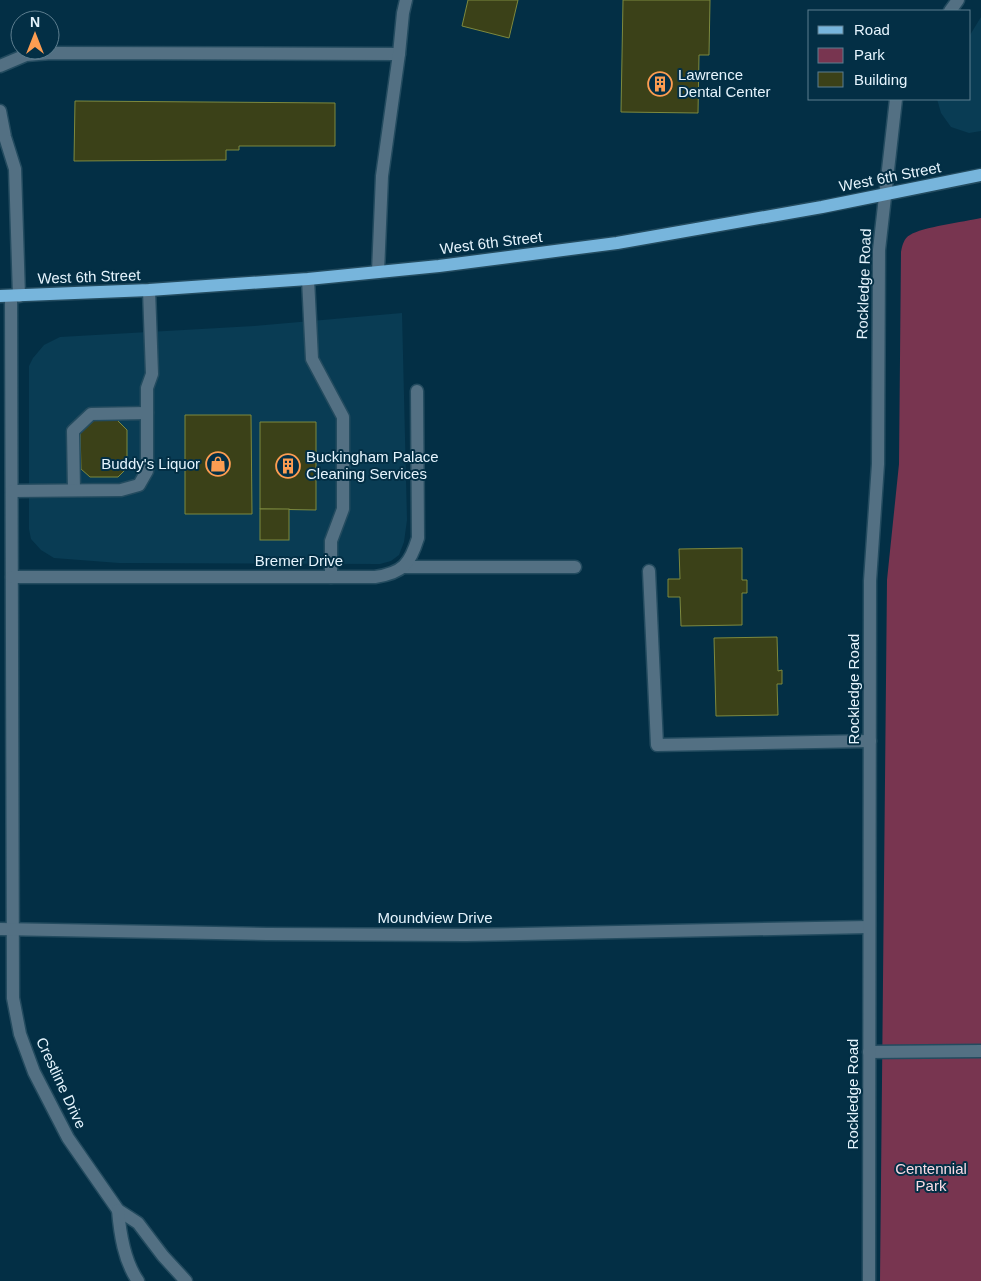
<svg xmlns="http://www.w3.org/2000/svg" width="981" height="1281" viewBox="0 0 981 1281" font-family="Arial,sans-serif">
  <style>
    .built { fill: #093c54 }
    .green { fill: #783550 }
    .building { fill: #3b4118; stroke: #7d893e }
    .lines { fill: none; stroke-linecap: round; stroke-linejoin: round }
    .minor-casing { stroke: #234b5f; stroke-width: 15 }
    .major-casing { stroke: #234b5f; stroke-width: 15 }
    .minor { stroke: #537083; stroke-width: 12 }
    .major { stroke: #77b5dc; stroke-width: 12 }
    .labels { text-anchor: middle; stroke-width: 4; stroke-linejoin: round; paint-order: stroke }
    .poi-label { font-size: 15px; fill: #e5f4fd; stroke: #032f45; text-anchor: start }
    .street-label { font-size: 15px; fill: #e5f4fd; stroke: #032f45 }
    .park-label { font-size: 15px; fill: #fadae4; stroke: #032f45 }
  </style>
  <rect width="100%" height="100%" fill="#032f45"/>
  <g class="built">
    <path d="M 981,17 L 981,131 L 969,133 L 951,127 L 941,113 L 937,99 L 970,99 L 970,35 Z"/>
    <path d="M 402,313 L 407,520 L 404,542 L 399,555 L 391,561 L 380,564 L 119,563 L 54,558 L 41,550 L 31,539 L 29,529 L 29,366 L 33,358 L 44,345 L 60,337 L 254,326 Z"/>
  </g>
  <path class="green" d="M 981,218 L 981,1281 L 880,1281 L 887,580 L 899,464 L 901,252 C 902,246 904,238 910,235 C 922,227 964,222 981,218 Z"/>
  <g class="building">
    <path d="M 468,0 L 518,0 L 509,38 L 462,26 Z"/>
    <path d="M 623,0 L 710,0 L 709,55 L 699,55 L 698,113 L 621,112 Z"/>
    <path d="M 75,101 L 335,103 L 335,146 L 239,146 L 239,150 L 226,150 L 226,160 L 74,161 Z"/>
    <path d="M 185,415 L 251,415 L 252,514 L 185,514 Z"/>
    <path d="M 90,420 L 117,420 L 127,430 L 127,468 L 118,477 L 90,477 L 81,469 L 80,430 Z"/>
    <path d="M 260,422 L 316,422 L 316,510 L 260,509 Z"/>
    <rect x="260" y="509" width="29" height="31"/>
    <path d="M 742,548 L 742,580 L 747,580 L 747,593 L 742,593 L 742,625 L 681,626 L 680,597 L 668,597 L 668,579 L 680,579 L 679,549 Z"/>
    <path d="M 777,637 L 778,671 L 782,670 L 782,684 L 777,684 L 778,715 L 716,716 L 714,638 Z"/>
  </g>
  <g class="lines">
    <g class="minor-casing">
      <g id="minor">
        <path d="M 950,11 L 958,0"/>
        <path d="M 0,66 L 26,55 L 51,53 L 399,54"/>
        <path d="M 0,111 L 5,137 L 15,169 L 19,296"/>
        <path d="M 378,272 L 382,176 L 399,54 L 403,13 L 406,0"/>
        <path d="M 308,279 L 312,359 L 343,417 L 343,509 L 331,541 L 331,577"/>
        <path d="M 11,296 L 13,998 L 20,1034 L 34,1072 L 68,1138 L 118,1210 L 138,1223 L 163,1256 L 186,1281"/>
        <path d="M 74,490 L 73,431 L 91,414 L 147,413"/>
        <path d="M 12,491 L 121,490 L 139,485 L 147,471 L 147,388 L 152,374 L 149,290"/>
        <path d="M 404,567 L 575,567"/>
        <path d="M 649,571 L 657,745 L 870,741"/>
        <path d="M 12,577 L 375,577 C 403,573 410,564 418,538 L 417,391"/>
        <path d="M 0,929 L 267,934 L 466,935 L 869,927"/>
        <path d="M 869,1052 L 981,1051"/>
        <path d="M 118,1210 C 120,1234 124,1261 138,1281"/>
        <path d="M 869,1281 L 870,581 L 878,464 L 879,250 L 896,99"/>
      </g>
    </g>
    <g class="major-casing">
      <path id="major" d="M 0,296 L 149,290 L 308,279 L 439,266 L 617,243 L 822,207 L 981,175"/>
    </g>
    <use href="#minor" class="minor"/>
    <use href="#major" class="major"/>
  </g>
  <defs>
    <g id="building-ring" transform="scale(1.25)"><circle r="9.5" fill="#032f45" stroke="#fc9d52" stroke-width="1.5"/><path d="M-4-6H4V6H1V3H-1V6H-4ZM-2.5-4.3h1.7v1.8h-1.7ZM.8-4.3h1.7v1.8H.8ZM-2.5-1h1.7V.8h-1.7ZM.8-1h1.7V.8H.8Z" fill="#fc9d52"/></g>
    <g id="shop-ring" transform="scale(1.25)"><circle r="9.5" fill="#032f45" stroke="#fc9d52" stroke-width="1.5"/><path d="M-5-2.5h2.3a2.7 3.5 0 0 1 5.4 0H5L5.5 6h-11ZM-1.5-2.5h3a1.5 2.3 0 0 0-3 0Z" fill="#fc9d52"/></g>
  </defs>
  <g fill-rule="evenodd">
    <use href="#building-ring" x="660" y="84"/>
    <use href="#shop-ring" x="218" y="464"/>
    <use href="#building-ring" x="288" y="466"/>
  </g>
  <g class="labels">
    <g class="poi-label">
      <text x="678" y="80">Lawrence<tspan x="678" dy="17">Dental Center</tspan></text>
      <text x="306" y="462">Buckingham Palace<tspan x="306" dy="17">Cleaning Services</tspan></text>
      <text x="200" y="469" text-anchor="end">Buddy's Liquor</text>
    </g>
    <g class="street-label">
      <text transform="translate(890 177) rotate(-11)" y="5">West 6th Street</text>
      <text transform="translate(491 243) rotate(-7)" y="5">West 6th Street</text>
      <text transform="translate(89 277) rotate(-2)" y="5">West 6th Street</text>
      <text transform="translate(864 284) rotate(-88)" y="5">Rockledge Road</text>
      <text x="299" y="566">Bremer Drive</text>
      <text transform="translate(854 689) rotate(-90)" y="5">Rockledge Road</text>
      <text x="435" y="923">Moundview Drive</text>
      <text transform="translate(61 1083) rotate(65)" y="5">Crestline Drive</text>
      <text transform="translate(853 1094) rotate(-90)" y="5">Rockledge Road</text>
    </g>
    <g class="park-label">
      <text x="931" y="1174">Centennial<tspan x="931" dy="17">Park</tspan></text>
    </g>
  </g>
  <rect x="808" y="10" width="162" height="90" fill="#032f45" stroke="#5d7e8f"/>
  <rect x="818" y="26" width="25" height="8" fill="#77b5dc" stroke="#5d7e8f"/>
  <text x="854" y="35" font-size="15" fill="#e5f4fd">Road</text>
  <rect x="818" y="48" width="25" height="15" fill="#783550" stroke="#5d7e8f"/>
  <text x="854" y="60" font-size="15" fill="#e5f4fd">Park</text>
  <rect x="818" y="72" width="25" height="15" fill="#3b4118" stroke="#5d7e8f"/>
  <text x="854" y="85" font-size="15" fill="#e5f4fd">Building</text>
  <g transform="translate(35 35)"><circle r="24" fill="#032f45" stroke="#5d7e8f"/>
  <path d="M0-4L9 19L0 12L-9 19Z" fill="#fc9d52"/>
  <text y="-8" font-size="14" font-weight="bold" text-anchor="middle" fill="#e5f4fd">N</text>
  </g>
</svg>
